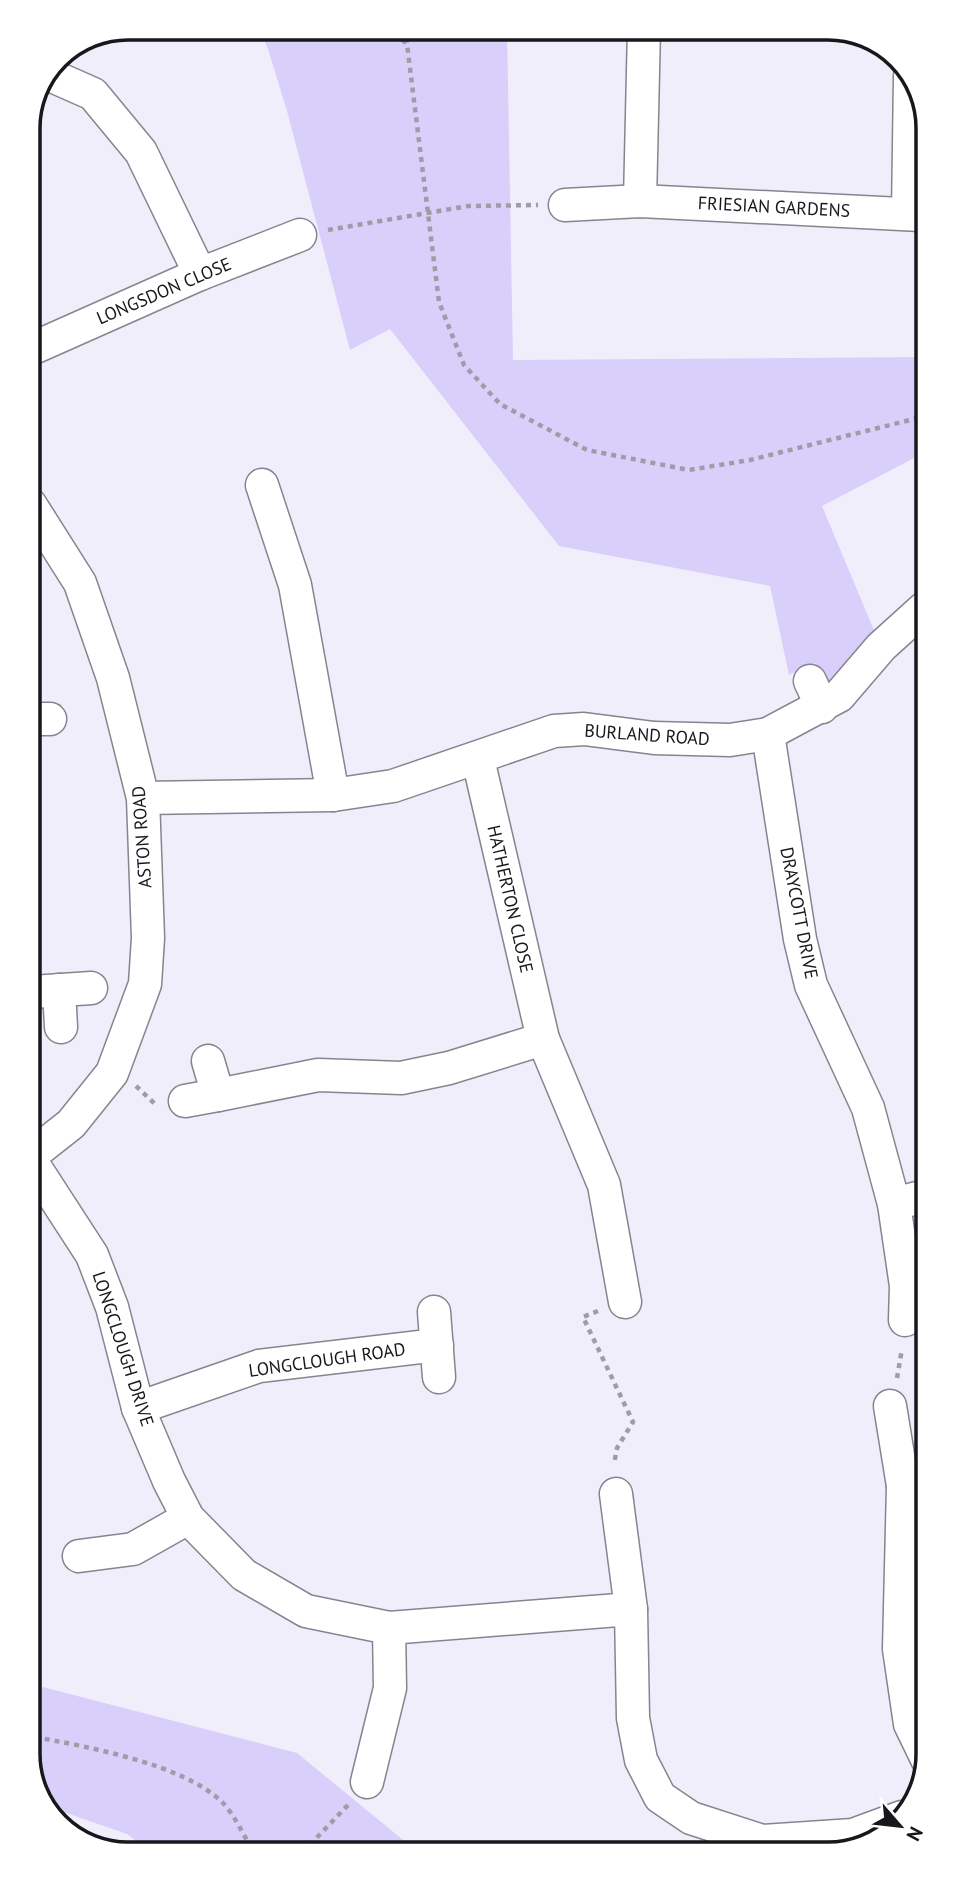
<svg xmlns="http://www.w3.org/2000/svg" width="956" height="1882" viewBox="0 0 956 1882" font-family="'PT Sans',sans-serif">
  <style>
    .green { fill: #d8cffb }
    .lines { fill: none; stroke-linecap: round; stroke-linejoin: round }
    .street-casing { stroke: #86848f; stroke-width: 35 }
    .path { stroke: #9f9ca6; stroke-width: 4.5; stroke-dasharray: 5 5; stroke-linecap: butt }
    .street { stroke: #fff; stroke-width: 32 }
    .labels { text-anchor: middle; stroke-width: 5; stroke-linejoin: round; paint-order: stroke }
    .street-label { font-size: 18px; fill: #18171c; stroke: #fff }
    .rim { fill: none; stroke: #18171c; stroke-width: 3.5 }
  </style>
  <rect width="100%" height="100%" fill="#f1eefb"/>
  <g class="green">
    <path d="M 259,28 L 507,28 L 513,360 L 922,357 L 922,454 L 822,506 L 881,647 L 829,702 L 816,663 L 789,675 L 770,586 L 559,546 L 390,329 L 350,350 L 287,111 L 268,49 Z"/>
    <path d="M 35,1685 L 297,1753 L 408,1844 L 424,1851 L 152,1853 L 127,1834 L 46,1806 L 35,1792 Z"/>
  </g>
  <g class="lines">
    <g class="street-casing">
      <g id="street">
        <path d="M 50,75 L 93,94 L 141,152 L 200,274"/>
        <path d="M 640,201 L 644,28"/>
        <path d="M 565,205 L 640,201 L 921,215"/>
        <path d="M 908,214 L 910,76"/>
        <path d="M 29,350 L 200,274 L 300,235"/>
        <path d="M 262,485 L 295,585 L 333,795"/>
        <path d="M 30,504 L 80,583 L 113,678 L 143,798 L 148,938 L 145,984 L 112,1073 L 71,1124 L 33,1154"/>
        <path d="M 810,681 L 822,707"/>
        <path d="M 31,719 L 50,719"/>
        <path d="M 768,734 L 800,939 L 811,985 L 868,1108 L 894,1204 L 906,1286 L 905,1320"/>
        <path d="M 478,759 L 543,1039 L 604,1185 L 625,1302"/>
        <path d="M 143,798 L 333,795 L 393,786 L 554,731 L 584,729 L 654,738 L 730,740 L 768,734 L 839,696 L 881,647 L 923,609"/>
        <path d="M 59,990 L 61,1027"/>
        <path d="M 32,992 L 91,988"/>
        <path d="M 218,1095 L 318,1075 L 401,1078 L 449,1068 L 543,1039"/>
        <path d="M 185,1101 L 218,1095 L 208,1061"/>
        <path d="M 33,1164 L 92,1255 L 112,1307 L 138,1408 L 169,1481 L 188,1518 L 244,1575 L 306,1611 L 389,1628 L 631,1609 L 633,1718 L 641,1760 L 660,1797 L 691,1818 L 762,1841 L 853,1835 L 902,1817"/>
        <path d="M 894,1204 L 925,1196"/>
        <path d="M 434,1312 L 439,1377"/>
        <path d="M 890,1406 L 903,1486"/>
        <path d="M 138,1408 L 259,1366 L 437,1345"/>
        <path d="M 616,1494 L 631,1609"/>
        <path d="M 79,1556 L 133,1549 L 188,1518"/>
        <path d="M 927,1759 L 910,1724 L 899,1649 L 903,1486 L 927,1480"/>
        <path d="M 367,1782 L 390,1688 L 389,1628"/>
      </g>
    </g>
    <g class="path">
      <path d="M 386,28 L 406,43"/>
      <path d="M 405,28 L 439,302 L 464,365 L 500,404 L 587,450 L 689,470 L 750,460 L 922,417"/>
      <path d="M 328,230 L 468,206 L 538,205"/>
      <path d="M 136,1086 L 155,1104"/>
      <path d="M 598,1311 L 583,1317 L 633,1422 L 617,1448 L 614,1464"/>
      <path d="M 897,1378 L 902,1349"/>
      <path d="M 35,1737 C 88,1747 183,1764 222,1802 C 235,1815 244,1837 254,1852"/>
      <path d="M 303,1852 L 349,1804"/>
    </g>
    <use href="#street" class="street"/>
  </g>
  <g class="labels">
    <g class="street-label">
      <text transform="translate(774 207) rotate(3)" y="6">FRIESIAN GARDENS</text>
      <text transform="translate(164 291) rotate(-23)" y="6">LONGSDON CLOSE</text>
      <text transform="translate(647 735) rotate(4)" y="6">BURLAND ROAD</text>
      <text transform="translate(142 837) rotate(-94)" y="6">ASTON ROAD</text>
      <text transform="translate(510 899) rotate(77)" y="6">HATHERTON CLOSE</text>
      <text transform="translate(799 913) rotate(79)" y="6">DRAYCOTT DRIVE</text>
      <text transform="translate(123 1349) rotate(72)" y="6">LONGCLOUGH DRIVE</text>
      <text transform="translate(327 1360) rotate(-8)" y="6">LONGCLOUGH ROAD</text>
    </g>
  </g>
  <path d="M0 0H956V1882H0ZM128 40H828A88 88 0 0 1 916 128V1754A88 88 0 0 1 828 1842H128A88 88 0 0 1 40 1754V128A88 88 0 0 1 128 40Z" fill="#fff" fill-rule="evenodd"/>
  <path class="rim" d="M128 40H828A88 88 0 0 1 916 128V1754A88 88 0 0 1 828 1842H128A88 88 0 0 1 40 1754V128A88 88 0 0 1 128 40Z"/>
  <g transform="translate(900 1826) rotate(118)" stroke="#ffffff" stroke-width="5" paint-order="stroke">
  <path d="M0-5L12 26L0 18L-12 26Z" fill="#18171c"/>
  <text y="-10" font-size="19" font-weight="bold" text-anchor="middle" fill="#18171c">N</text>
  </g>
</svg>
